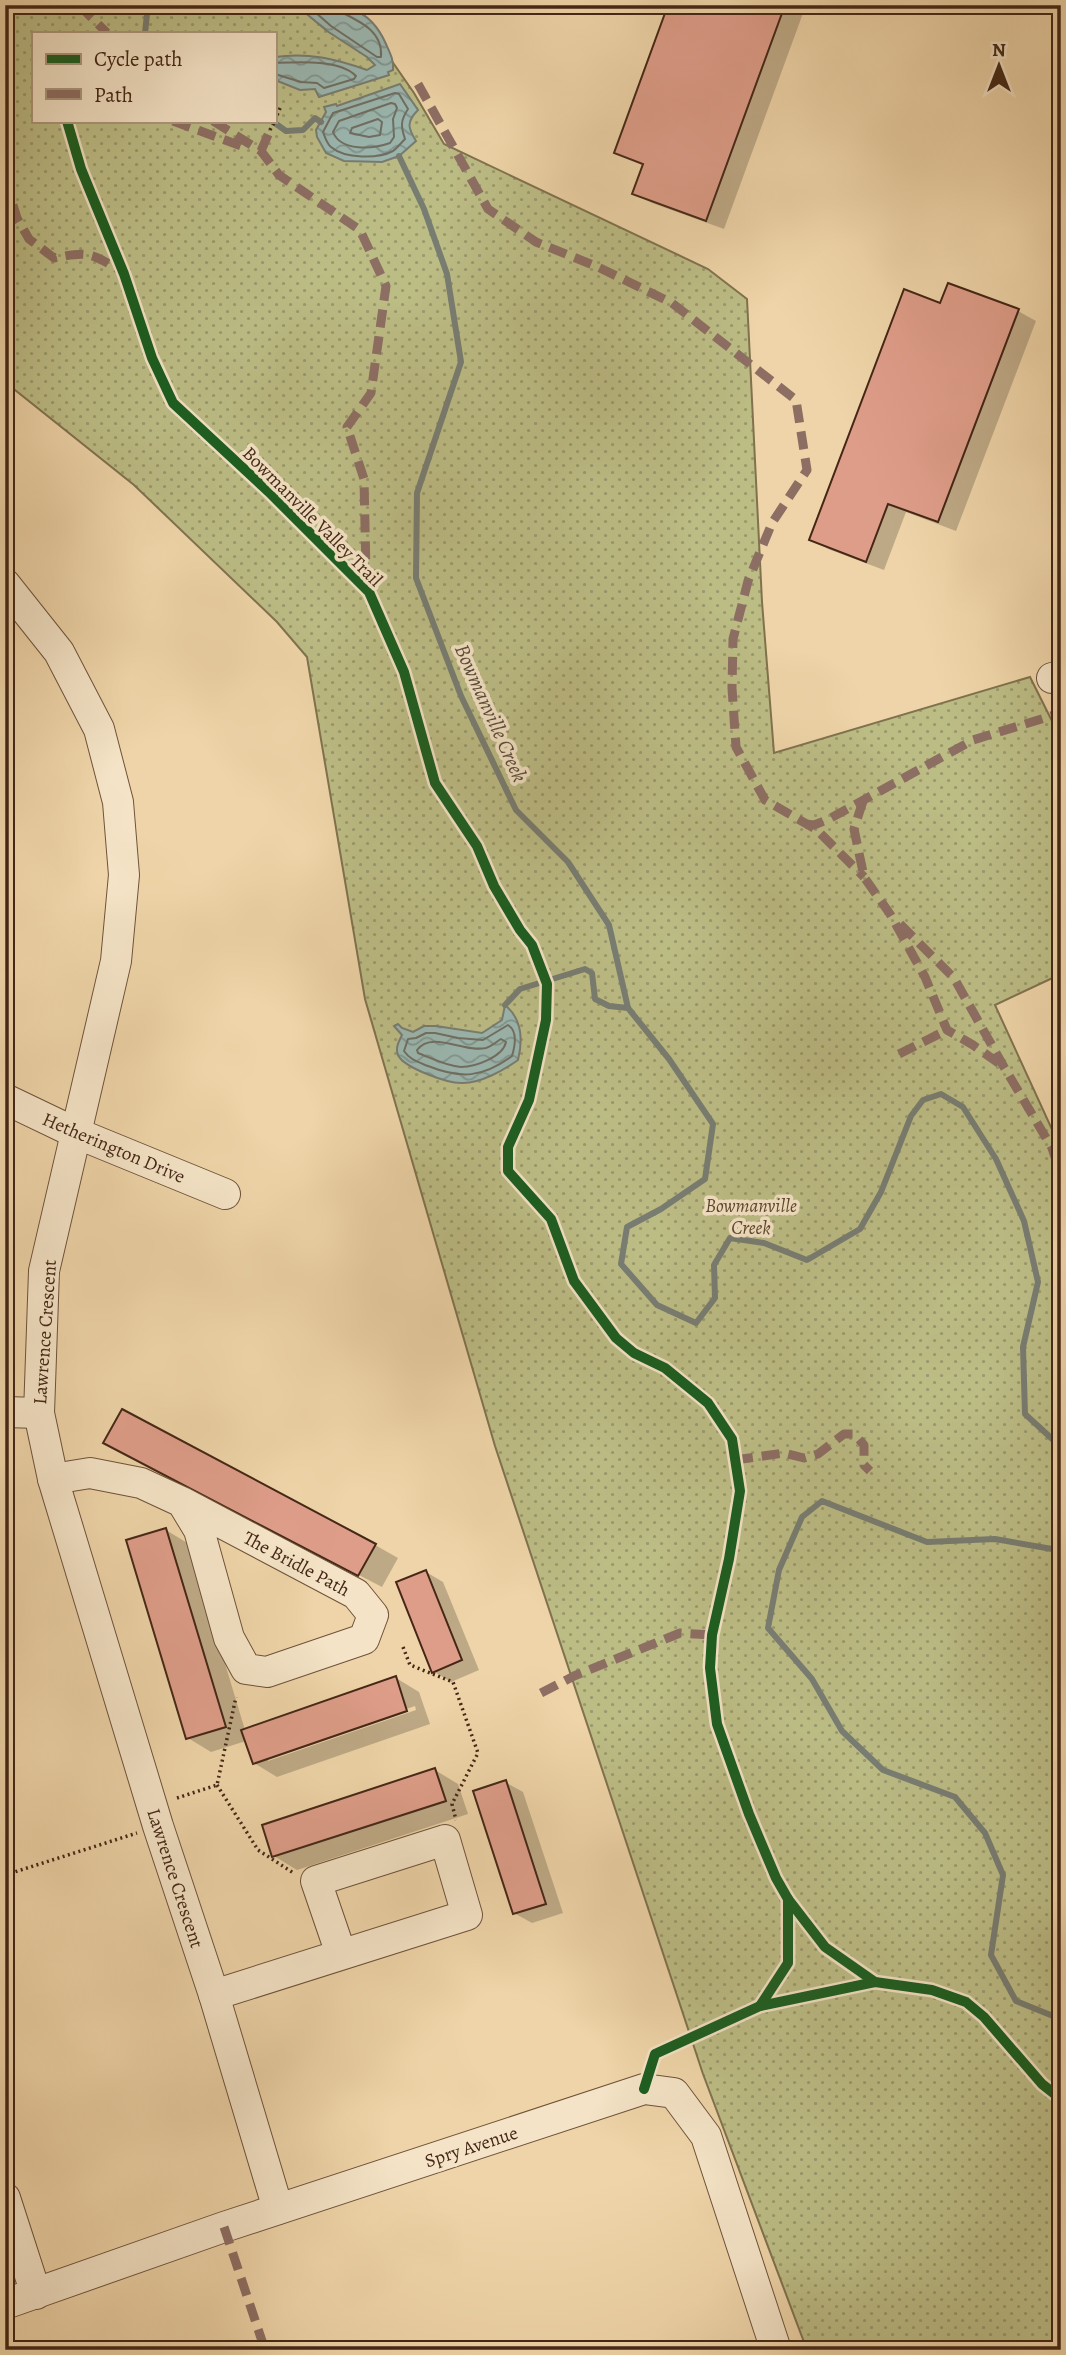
<svg xmlns="http://www.w3.org/2000/svg" width="1066" height="2355" viewBox="0 0 1066 2355" font-family="Alegreya,serif">
  <style>
    .park { fill: url(#park-dots); stroke: #80724e; stroke-width: 2; fill-rule: evenodd }
    .water { fill: url(#water-waves); stroke: #787d72; stroke-width: 2 }
    .shadow { fill: #0003; fill-rule: evenodd }
    .lines { fill: none; stroke-linecap: round; stroke-linejoin: round }
    .shore { stroke: #706f63; stroke-width: 2 }
    .stream { stroke: #787d72; stroke-width: 6 }
    .building { fill: #de9d89; stroke: #442716; stroke-width: 2 }
    .minor-casing { stroke: #6e523a; stroke-width: 32 }
    .path { stroke: #442716; stroke-width: 3.5; stroke-dasharray: 2 3.5; stroke-linecap: butt }
    .minor { stroke: #f4e3c6; stroke-width: 30 }
    .quiet { stroke: #8d6e63; stroke-width: 9; stroke-dasharray: 18 9; stroke-linecap: butt }
    .cycleway-casing { stroke: #f4e3c6; stroke-width: 15 }
    .cycleway { stroke: #1b5e20; stroke-width: 10 }
    .labels { text-anchor: middle; stroke-width: 7; stroke-linejoin: round; paint-order: stroke }
    .street-label { font-size: 19px; fill: #442716; stroke: #f4e3c6 }
    .park-label { font-size: 19px; font-style: italic; fill: #5c452c; stroke: #f4e3c6 }
    .water-label { font-size: 21px; font-style: italic; fill: #5a4b3c; stroke: #f4e3c6 }
  </style>
  <defs>
    <pattern id="park-dots" width="8" height="8" patternUnits="userSpaceOnUse" patternTransform="scale(1.75)"><rect width="8" height="8" fill="#bcbc85"/><path d="M2 2h.1M6 6h.1" fill="none" stroke="#9a996c" stroke-width="1.8" stroke-linecap="round"/></pattern>
    <pattern id="water-waves" width="16" height="10" patternUnits="userSpaceOnUse" patternTransform="scale(1.75)"><rect width="16" height="10" fill="#9bb7b0"/><path d="M0 5q4-4 8 0t8 0" fill="none" stroke="#80958e"/></pattern>
  </defs>
  <rect width="100%" height="100%" fill="#eed4a8"/>
  <filter id="stains"><feTurbulence type="fractalNoise" baseFrequency=".00286" numOctaves="4"/><feColorMatrix values="0 0 0 0 .2 0 0 0 0 .09 0 0 0 0 .02 0 0 0 .5 -.17"/></filter>
  <radialGradient id="worn" r=".72"><stop offset=".6" stop-color="#630" stop-opacity="0"/><stop offset="1" stop-color="#630" stop-opacity=".3"/></radialGradient>
  <path class="park" d="M 5,5 L 353,5 L 414,93 L 444,144 L 708,269 L 747,299 L 762,602 L 774,753 L 1030,677 L 1061,739 L 1061,974 L 995,1005 L 1061,1149 L 1061,2350 L 807,2350 L 703,2074 L 495,1446 L 365,999 L 307,657 L 277,622 L 134,485 L 5,382 ZM 33,33 L 275,33 L 275,121 L 33,121 Z"/>
  <g class="water">
    <path d="M 296,5 C 337,5 367,1 386,44 C 390,53 394,60 393,70 L 388,72 L 389,75 L 319,97 L 315,89 L 300,90 L 275,80 L 275,57 C 308,52 336,59 367,70 L 375,65 L 367,57 L 327,31 Z"/>
    <path d="M 400,84 L 418,110 C 406,122 408,128 416,141 L 399,156 L 382,162 L 344,161 L 326,153 L 317,137 L 316,130 L 326,112 L 324,107 L 336,104 L 337,106 Z"/>
    <path d="M 505,1005 C 522,1019 523,1040 518,1060 C 504,1070 481,1083 463,1083 C 449,1084 404,1068 398,1055 C 395,1048 399,1041 402,1035 L 394,1026 L 398,1024 L 402,1028 L 413,1032 L 424,1026 L 436,1026 L 482,1033 L 502,1020 Z"/>
  </g>
  <g class="shadow">
    <path d="M 666,5 L 806,5 L 724,229 L 652,203 L 634,193 L 644,166 L 616,153 L 669,6 Z"/>
    <path d="M 1018,311 L 1036,321 L 956,531 L 906,512 L 884,570 L 828,549 L 811,539 Z"/>
    <path d="M 129,1456 L 375,1545 L 398,1558 L 382,1587 Z"/>
    <path d="M 166,1530 L 189,1544 L 245,1730 L 396,1678 L 419,1692 L 430,1724 L 277,1777 L 254,1763 L 246,1741 L 211,1752 L 188,1738 ZM 415,1706 L 416,1710 L 268,1761 L 268,1757 Z"/>
    <path d="M 426,1572 L 443,1582 L 479,1670 L 451,1682 L 433,1671 Z"/>
    <path d="M 435,1770 L 458,1784 L 468,1814 L 297,1870 L 274,1856 Z"/>
    <path d="M 505,1782 L 523,1792 L 563,1913 L 532,1923 L 514,1913 Z"/>
  </g>
  <g class="lines">
    <g class="shore">
      <path d="M 307,5 L 331,26 L 377,57 L 381,57 C 383,33 363,23 345,14 L 342,5"/>
      <path d="M 275,63 C 297,62 340,59 356,76 L 354,79 L 324,88 L 317,83 L 301,82 L 275,74"/>
      <path d="M 395,93 L 399,94 L 408,109 C 400,121 401,127 405,139 C 401,143 397,148 393,151 C 378,159 345,159 331,147 C 327,144 325,137 323,132 L 333,113 Z"/>
      <path d="M 391,103 L 395,104 L 397,108 L 393,119 L 394,137 L 390,143 C 373,149 341,152 333,132 L 339,121 Z"/>
      <path d="M 378,119 L 382,122 L 380,135 L 369,137 L 350,133 L 352,128 Z"/>
      <path d="M 508,1025 C 518,1031 515,1046 512,1056 C 482,1078 461,1079 428,1066 C 418,1062 410,1060 404,1051 L 408,1039 L 416,1038 L 426,1033 L 435,1033 L 458,1038 L 483,1040 Z"/>
      <path d="M 501,1039 L 506,1042 C 503,1057 475,1067 461,1067 C 446,1066 431,1058 418,1053 L 417,1050 C 432,1030 464,1053 486,1048 C 492,1046 496,1042 501,1039 Z"/>
    </g>
    <g class="stream">
      <path d="M 145,33 L 148,5"/>
      <path d="M 272,121 L 286,131 L 303,130 L 315,118 L 321,122"/>
      <path d="M 399,156 L 424,209 L 447,274 L 461,362 L 417,493 L 416,578 L 461,696 L 516,810 L 568,862 L 609,925 L 628,1008 L 669,1059 L 713,1124 L 705,1179 L 661,1209 L 627,1227 L 621,1264 L 657,1305 L 696,1323 L 715,1298 L 714,1265 L 730,1238 L 764,1243 L 807,1260 L 860,1229 L 881,1192 L 911,1116 L 923,1100 L 941,1094 L 963,1107 L 996,1159 L 1024,1221 L 1038,1282 L 1023,1347 L 1025,1414 L 1061,1447"/>
      <path d="M 505,1005 L 520,989 L 585,969 L 592,973 L 595,999 L 609,1006 L 628,1008"/>
      <path d="M 1061,1553 L 1052,1549 L 995,1539 L 927,1542 L 822,1501 L 802,1517 L 779,1570 L 768,1628 L 812,1679 L 842,1731 L 883,1770 L 955,1797 L 985,1833 L 1003,1875 L 991,1955 L 1016,2001 L 1058,2018 L 1061,2016"/>
    </g>
  </g>
  <g class="building">
    <path d="M 668,5 L 785,5 L 706,221 L 632,194 L 643,164 L 614,153 Z"/>
    <path d="M 948,283 L 1019,309 L 938,522 L 888,504 L 866,562 L 809,540 L 904,289 L 940,303 Z"/>
    <path d="M 122,1409 L 376,1544 L 358,1576 L 103,1443 Z"/>
    <path d="M 166,1528 L 226,1727 L 186,1739 L 126,1540 Z"/>
    <path d="M 426,1570 L 462,1660 L 432,1673 L 396,1582 Z"/>
    <path d="M 396,1676 L 407,1711 L 253,1764 L 241,1730 Z"/>
    <path d="M 435,1768 L 446,1801 L 272,1857 L 262,1825 Z"/>
    <path d="M 506,1780 L 546,1904 L 513,1914 L 473,1791 Z"/>
  </g>
  <g class="lines">
    <g class="minor-casing">
      <g id="minor">
        <path d="M 5,584 L 59,652 L 99,729 L 118,802 L 124,875 L 116,961 L 44,1271 L 39,1413 L 53,1479 L 158,1826 L 214,1995 L 278,2209"/>
        <path d="M 1052,678 L 1061,676"/>
        <path d="M 5,1099 L 76,1133 L 225,1194"/>
        <path d="M 5,1412 L 39,1413"/>
        <path d="M 53,1479 L 90,1473 L 141,1483 L 182,1502 L 356,1594 L 373,1615 L 364,1639 L 267,1672 L 246,1669 L 229,1638 L 199,1530 L 182,1502"/>
        <path d="M 214,1995 L 467,1915 L 445,1840 L 316,1881 L 341,1954"/>
        <path d="M 5,2198 L 36,2294"/>
        <path d="M 5,2304 L 224,2227 L 644,2089 L 674,2093 L 706,2136 L 776,2350"/>
      </g>
    </g>
    <g class="path">
      <path d="M 275,120 L 281,106"/>
      <path d="M 270,130 L 275,121"/>
      <path d="M 403,1647 L 410,1665 L 453,1682 L 478,1753 L 452,1804 L 456,1820"/>
      <path d="M 217,1785 L 258,1850 L 295,1874"/>
      <path d="M 177,1798 L 217,1785 L 236,1697"/>
      <path d="M 5,1875 L 137,1833"/>
    </g>
    <use href="#minor" class="minor"/>
    <g class="quiet">
      <path d="M 79,5 L 107,33"/>
      <path d="M 418,84 L 488,209 L 536,242 L 598,267 L 672,303 L 796,400 L 807,470 L 772,523 L 748,581 L 733,639 L 732,688 L 736,747 L 765,800 L 817,830 L 864,877"/>
      <path d="M 173,121 L 244,147"/>
      <path d="M 213,121 L 261,151 L 279,175 L 360,230 L 386,286 L 371,393 L 347,427 L 364,479 L 366,572 L 369,591"/>
      <path d="M 261,151 L 270,130"/>
      <path d="M 5,179 L 17,218 L 29,239 L 54,258 C 89,251 91,253 121,271"/>
      <path d="M 863,801 L 854,829 L 864,877 L 890,914 L 925,977 L 947,1030 L 973,1045 L 1004,1067"/>
      <path d="M 806,824 L 814,825 L 829,819 L 973,740 L 1061,713"/>
      <path d="M 900,924 L 954,978 L 1004,1067 L 1052,1148 L 1061,1175"/>
      <path d="M 899,1054 L 947,1030"/>
      <path d="M 735,1460 L 784,1453 L 804,1458 L 818,1454 L 844,1434 L 854,1434 L 864,1445 L 864,1465 L 870,1471"/>
      <path d="M 541,1693 L 574,1676 L 680,1633 L 712,1635"/>
      <path d="M 224,2227 L 265,2350"/>
    </g>
    <g class="cycleway-casing">
      <g id="cycleway">
        <path d="M 67,121 L 81,169 L 124,274 L 152,358 L 173,403 L 269,492 L 369,592 L 404,672 L 435,783 L 477,846 L 494,886 L 520,930 L 532,945 L 547,984 L 546,1020 L 529,1100 L 508,1147 L 508,1171 L 551,1219 L 574,1281 L 616,1338 L 634,1353 L 665,1368 L 708,1403 L 732,1439 L 740,1491 L 729,1559 L 712,1635 L 710,1668 L 717,1724 L 749,1814 L 776,1878 L 788,1899 L 825,1947 L 875,1982 L 932,1990 L 966,2002 L 984,2017 L 1042,2084 L 1061,2099"/>
        <path d="M 760,2006 L 788,1963 L 788,1899"/>
        <path d="M 644,2089 L 655,2054 L 760,2006 L 875,1982"/>
      </g>
    </g>
    <use href="#cycleway" class="cycleway"/>
  </g>
  <g class="labels">
    <g class="street-label">
      <text transform="translate(313 516) rotate(45)" y="7">Bowmanville Valley Trail</text>
      <text transform="translate(114 1147) rotate(23)" y="7">Hetherington Drive</text>
      <text transform="translate(44 1332) rotate(-86)" y="7">Lawrence Crescent</text>
      <text transform="translate(297 1563) rotate(28)" y="7">The Bridle Path</text>
      <text transform="translate(176 1878) rotate(72)" y="7">Lawrence Crescent</text>
      <text transform="translate(471 2146) rotate(-18)" y="7">Spry Avenue</text>
    </g>
    <g class="park-label">
      <text x="751" y="1212">Bowmanville<tspan x="751" dy="22">Creek</tspan></text>
    </g>
    <g class="water-label">
      <text transform="translate(491 713) rotate(66)" y="7">Bowmanville Creek</text>
    </g>
  </g>
  <rect width="1066" height="2355" fill="none" stroke="#eed4a8" stroke-width="28"/>
  <rect x="7" y="7" width="1052" height="2341" fill="none" stroke="#442716" stroke-width="3.5"/>
  <rect x="14" y="14" width="1038" height="2327" fill="none" stroke="#442716" stroke-width="2"/>
  <rect x="32" y="32" width="245" height="91" fill="#f4e3c6" stroke="#ae9880" stroke-width="2"/>
  <rect x="46" y="54" width="35" height="10" fill="#1b5e20" stroke="#ae9880" stroke-width="2"/>
  <text x="94" y="66" font-size="21" fill="#442716">Cycle path</text>
  <rect x="46" y="89" width="35" height="10" fill="#8d6e63" stroke="#ae9880" stroke-width="2"/>
  <text x="94" y="102" font-size="21" fill="#442716">Path</text>
  <g transform="translate(999 66)" stroke="#f4e3c6" stroke-width="5" paint-order="stroke">
  <path d="M0-5L12 26L0 18L-12 26Z" fill="#442716"/>
  <text y="-10" font-size="19" font-weight="bold" text-anchor="middle" fill="#442716">N</text>
  </g>
  <rect width="100%" height="100%" filter="url(#stains)"/>
  <rect width="100%" height="100%" fill="url(#worn)"/>
</svg>
